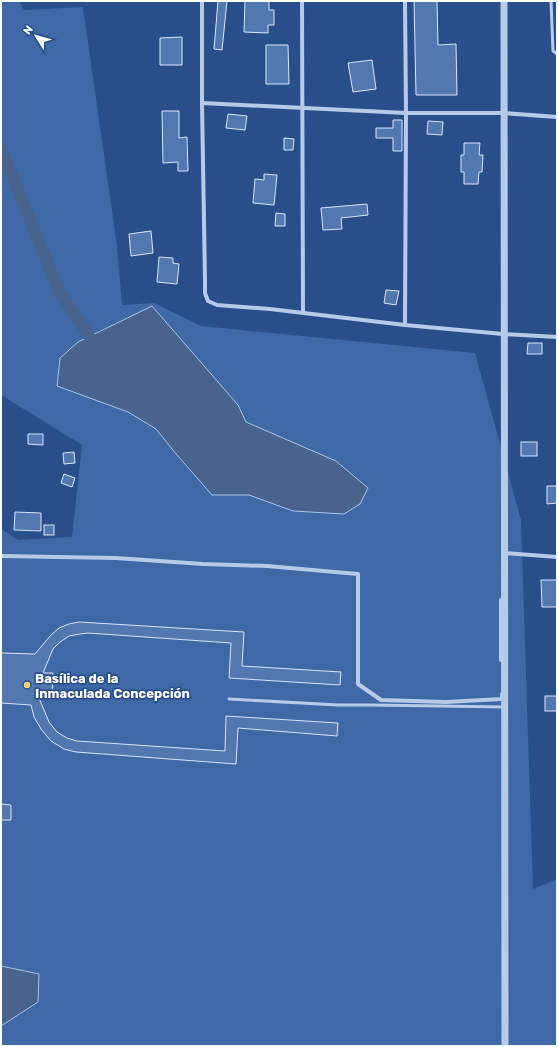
<svg xmlns="http://www.w3.org/2000/svg" width="558" height="1047" viewBox="0 0 558 1047" font-family="Rubik,sans-serif">
  <style>
    .green { fill: #3e68a6 }
    .water { fill: #48638d; stroke: #acc6e9 }
    .lines { fill: none; stroke-linecap: round; stroke-linejoin: round }
    .canal { stroke: #48638d; stroke-width: 12 }
    .building { fill: #5278b1; stroke: #dbe6f7 }
    .service { stroke: #b7cbe9; stroke-width: 3 }
    .minor { stroke: #b7cbe9; stroke-width: 4 }
    .tertiary { stroke: #b7cbe9; stroke-width: 7 }
    .poi-dot { fill: #f0d47e; stroke: #294f8a; stroke-width: 1.5 }
    .labels { text-anchor: middle; stroke-width: 3.5; stroke-linejoin: round; paint-order: stroke }
    .poi-label { font-size: 13px; font-weight: bold; fill: #fff; stroke: #294f8a; text-anchor: start }
  </style>
  <rect width="100%" height="100%" fill="#294f8a"/>
  <path class="green" d="M 1,1 L 19,1 L 24,10 L 83,7 L 117,246 L 122,305 L 154,303 L 201,326 L 475,353 L 521,520 L 533,889 L 557,879 L 557,1046 L 1,1046 L 1,529 L 18,540 L 72,537 L 82,445 L 1,395 Z"/>
  <g class="water">
    <path d="M 152,306 L 238,405 L 246,422 L 336,461 L 368,488 L 360,504 L 344,514 L 293,511 L 249,495 L 212,495 L 177,455 L 156,429 L 128,412 L 57,386 L 60,358 L 78,342 Z"/>
    <path d="M 1,966 L 39,974 L 38,1002 L 1,1026 Z"/>
  </g>
  <g class="lines">
    <path class="canal" d="M 1,149 L 60,293 L 89,336"/>
  </g>
  <g class="building">
    <path d="M 218,1 L 227,1 L 222,50 L 214,49 Z"/>
    <path d="M 245,1 L 269,1 L 269,10 L 274,10 L 274,25 L 268,25 L 268,33 L 244,32 Z"/>
    <path d="M 414,1 L 437,1 L 438,45 L 456,44 L 457,95 L 416,95 Z"/>
    <path d="M 182,37 L 182,65 L 160,65 L 160,38 Z"/>
    <path d="M 266,45 L 288,45 L 289,84 L 266,84 Z"/>
    <path d="M 372,60 L 376,89 L 353,92 L 348,63 Z"/>
    <path d="M 162,111 L 179,111 L 179,138 L 187,137 L 188,171 L 178,171 L 178,162 L 163,163 Z"/>
    <path d="M 228,114 L 247,116 L 245,130 L 226,128 Z"/>
    <path d="M 393,120 L 402,120 L 402,151 L 393,151 L 393,138 L 376,138 L 376,128 L 393,128 Z"/>
    <path d="M 428,121 L 443,122 L 442,135 L 427,134 Z"/>
    <path d="M 284,138 L 294,139 L 293,150 L 284,150 Z"/>
    <path d="M 464,143 L 480,143 L 479,155 L 483,155 L 482,172 L 479,172 L 478,184 L 464,184 L 464,172 L 461,172 L 461,155 L 464,155 Z"/>
    <path d="M 264,174 L 277,175 L 274,205 L 253,203 L 255,179 L 264,180 Z"/>
    <path d="M 367,204 L 368,215 L 341,218 L 342,229 L 323,230 L 321,208 Z"/>
    <path d="M 276,213 L 285,214 L 285,226 L 275,226 Z"/>
    <path d="M 151,231 L 153,253 L 131,256 L 129,234 Z"/>
    <path d="M 159,257 L 173,258 L 173,263 L 179,264 L 177,284 L 157,282 Z"/>
    <path d="M 386,290 L 399,291 L 396,305 L 384,303 Z"/>
    <path d="M 528,343 L 542,343 L 542,354 L 527,354 Z"/>
    <path d="M 28,434 L 43,434 L 43,445 L 28,444 Z"/>
    <rect x="521" y="442" width="16" height="14"/>
    <path d="M 74,452 L 75,463 L 64,464 L 63,453 Z"/>
    <path d="M 64,474 L 75,478 L 72,487 L 61,483 Z"/>
    <path d="M 547,486 L 557,486 L 557,503 L 547,504 Z"/>
    <path d="M 15,512 L 41,513 L 41,531 L 14,530 Z"/>
    <rect x="44" y="525" width="10" height="10"/>
    <path d="M 541,580 L 557,580 L 557,607 L 542,607 Z"/>
    <path d="M 79,622 L 244,632 L 242,666 L 341,672 L 340,685 L 229,678 L 231,643 L 88,633 L 80,634 L 69,636 L 60,642 L 53,649 L 43,673 L 53,673 L 52,698 L 39,698 L 49,722 L 57,732 L 67,738 L 77,741 L 225,751 L 226,716 L 338,723 L 337,736 L 238,728 L 236,764 L 76,752 L 64,749 L 51,741 L 41,729 L 34,717 L 31,705 L 1,703 L 1,653 L 35,654 L 51,635 L 59,628 L 69,624 Z"/>
    <rect x="545" y="696" width="12" height="15"/>
    <path d="M 1,804 L 11,805 L 11,820 L 1,820 Z"/>
  </g>
  <g class="lines">
    <g class="service">
      <path d="M 551,1 L 553,51 L 557,54"/>
      <path d="M 229,699 L 338,705 L 372,705 L 505,707"/>
    </g>
    <g class="minor">
      <path d="M 202,1 L 202,103 L 205,281 L 205,293 L 208,301 L 217,305 L 270,309 L 405,325 L 503,334 L 557,337"/>
      <path d="M 302,1 L 303,313"/>
      <path d="M 405,1 L 406,113 L 405,325"/>
      <path d="M 202,103 L 406,113 L 503,113 L 557,117"/>
      <path d="M 504,553 L 557,557"/>
      <path d="M 1,556 L 116,558 L 203,564 L 267,566 L 358,574 L 358,684 L 381,700 L 446,702 L 502,699 L 502,694"/>
      <path d="M 501,600 L 501,660"/>
    </g>
    <path class="tertiary" d="M 504,1 L 505,1046"/>
  </g>
  <circle class="poi-dot" cx="27" cy="685" r="4"/>
  <g class="labels">
    <g class="poi-label">
      <text x="35" y="683">Basílica de la<tspan x="35" dy="15">Inmaculada Concepción</tspan></text>
    </g>
  </g>
  <rect width="558" height="1047" fill="none" stroke="#ffffff" stroke-width="4"/>
  <g transform="translate(36 36) rotate(307)" stroke="#294f8a" stroke-width="3" paint-order="stroke">
  <path d="M0-3L7 15L0 10L-7 15Z" fill="#ffffff"/>
  <text y="-6" font-size="11" font-weight="bold" text-anchor="middle" fill="#ffffff">N</text>
  </g>
</svg>
